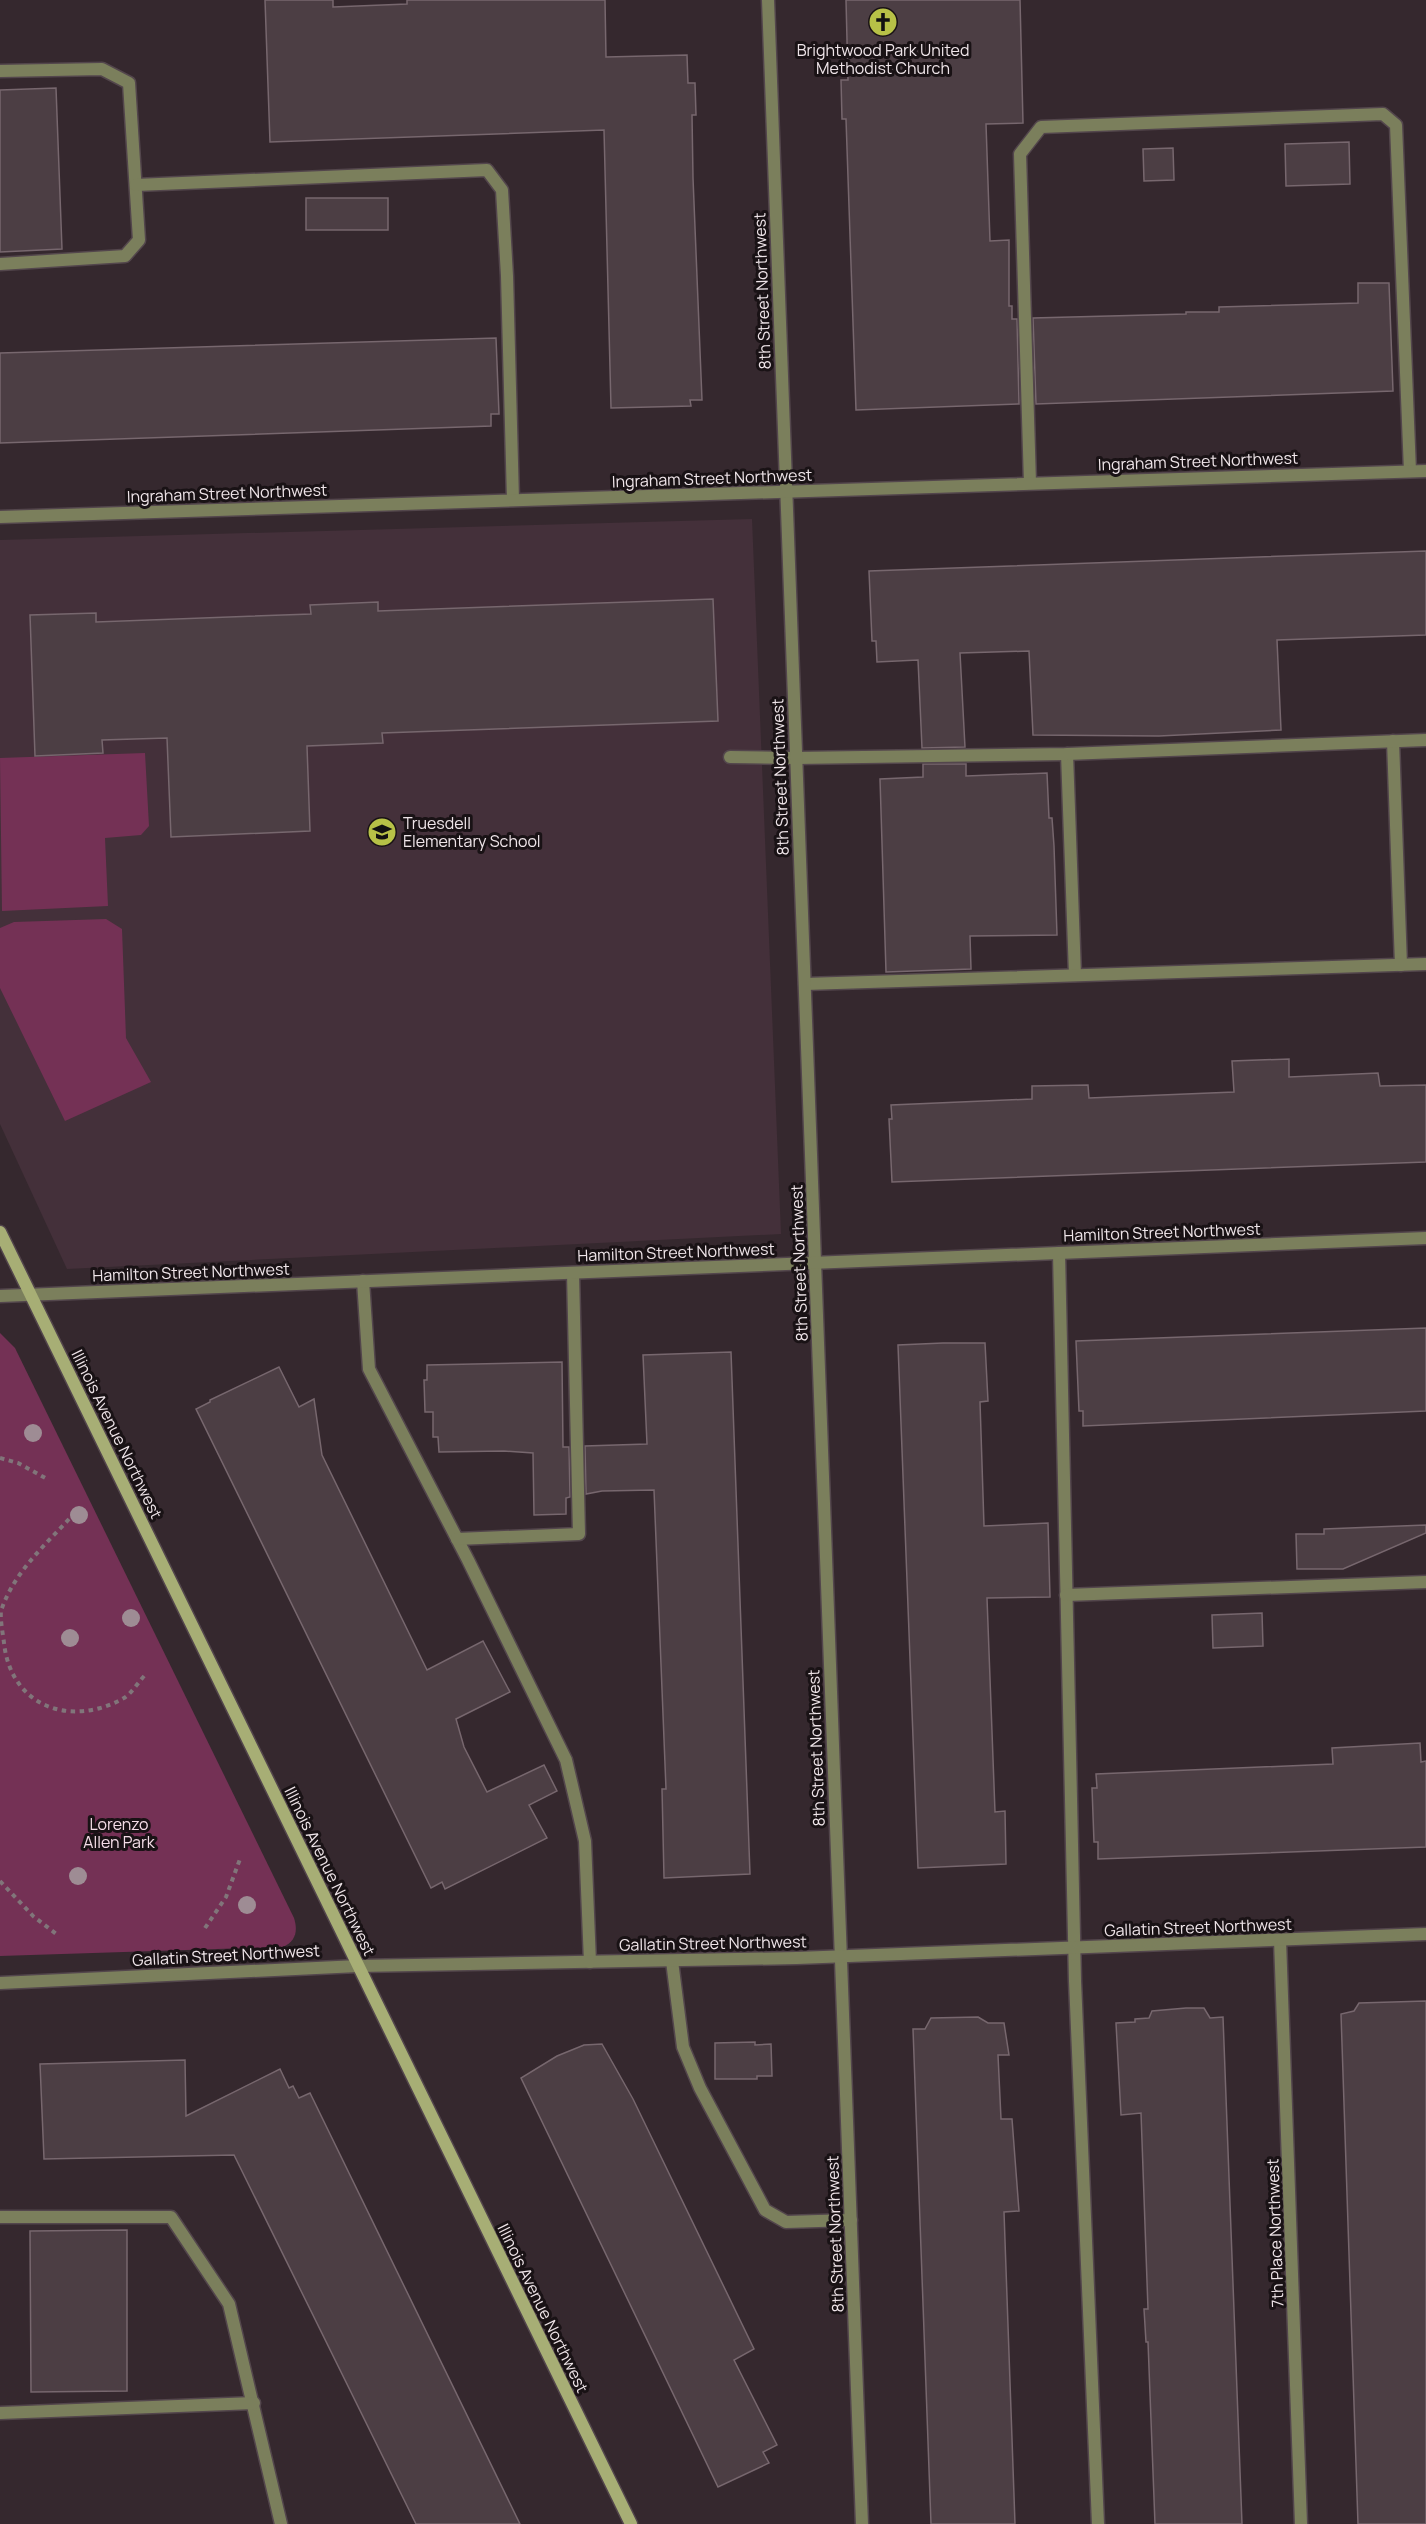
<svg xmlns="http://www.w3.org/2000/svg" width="1426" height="2524" viewBox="0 0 1426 2524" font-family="Manrope,sans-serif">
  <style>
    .built { fill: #44303a }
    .green { fill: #743155 }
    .building { fill: #4c3e44; stroke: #77676e; stroke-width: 1.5 }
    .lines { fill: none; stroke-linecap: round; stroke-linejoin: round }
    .lane-casing { stroke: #53464c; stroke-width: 15 }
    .street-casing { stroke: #53464c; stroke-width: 15 }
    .secondary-casing { stroke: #53464c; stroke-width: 15 }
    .path { stroke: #81757a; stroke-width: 4; stroke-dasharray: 4.5 4.5; stroke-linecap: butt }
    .lane { stroke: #7b7f5c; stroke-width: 12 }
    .street { stroke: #7b7f5c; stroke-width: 12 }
    .secondary { stroke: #a7ae75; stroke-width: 12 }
    .tree { fill: #9e8c94 }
    .labels { text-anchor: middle; stroke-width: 6; stroke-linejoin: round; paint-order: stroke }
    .poi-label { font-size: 16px; fill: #efe5e9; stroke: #191215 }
    .street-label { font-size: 16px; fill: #efe5e9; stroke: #191215 }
    .park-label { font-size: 16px; fill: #f4dde7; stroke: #191215 }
  </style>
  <rect width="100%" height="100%" fill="#35282e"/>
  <path class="built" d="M 752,519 L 781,1234 L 67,1269 L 0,1124 L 0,540 Z"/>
  <g class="green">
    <path d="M 145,753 L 149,826 L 141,835 L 105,838 L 108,906 L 2,911 L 0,758 Z"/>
    <path d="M 106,919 L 122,929 L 126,1038 L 151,1082 L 65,1121 L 0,988 L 0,928 L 14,922 Z"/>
    <path d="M 0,1333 L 15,1348 L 294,1918 C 298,1931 296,1941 283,1947 L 0,1956 Z"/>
  </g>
  <g class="building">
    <path d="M 265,0 L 333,0 L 333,7 L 407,4 L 407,0 L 605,0 L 606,57 L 687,55 L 688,83 L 695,83 L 696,115 L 692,115 L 693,178 L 702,400 L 690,400 L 691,406 L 611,408 L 604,130 L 270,142 Z"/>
    <path d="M 846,0 L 1020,0 L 1023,123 L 986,124 L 990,241 L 1009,240 L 1009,306 L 1012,306 L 1012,319 L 1017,319 L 1019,404 L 856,410 L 846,119 L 842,119 L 841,80 L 848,80 Z"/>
    <path d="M 56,88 L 62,249 L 0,252 L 0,90 Z"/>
    <path d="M 1349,142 L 1350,184 L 1286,186 L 1285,144 Z"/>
    <path d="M 1173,148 L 1174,180 L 1144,181 L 1143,149 Z"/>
    <rect x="306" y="198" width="82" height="32"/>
    <path d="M 1358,283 L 1389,283 L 1393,391 L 1036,404 L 1033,318 L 1186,314 L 1186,312 L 1219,312 L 1219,307 L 1358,303 Z"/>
    <path d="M 496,338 L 499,414 L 491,414 L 491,426 L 0,443 L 0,353 Z"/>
    <path d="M 1426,551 L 1426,635 L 1277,640 L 1281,730 L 1159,736 L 1033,735 L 1029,651 L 960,653 L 965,747 L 922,748 L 918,660 L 877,662 L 876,641 L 872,641 L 869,571 Z"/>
    <path d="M 713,599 L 718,721 L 382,733 L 383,743 L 307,746 L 310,831 L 171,837 L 167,738 L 102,740 L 103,753 L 35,756 L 30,615 L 96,613 L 96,622 L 311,614 L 310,605 L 378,602 L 378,611 Z"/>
    <path d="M 923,764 L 966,764 L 966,776 L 1047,773 L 1049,818 L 1052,818 L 1054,846 L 1057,935 L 970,936 L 971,969 L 886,972 L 880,779 L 923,777 Z"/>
    <path d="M 1289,1059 L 1289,1077 L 1378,1073 L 1380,1086 L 1426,1085 L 1426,1162 L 892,1182 L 889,1119 L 892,1119 L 891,1105 L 1032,1099 L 1032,1086 L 1088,1085 L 1089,1098 L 1234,1092 L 1232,1061 Z"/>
    <path d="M 1426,1328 L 1426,1411 L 1083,1426 L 1083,1411 L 1079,1411 L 1076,1341 Z"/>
    <path d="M 943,1343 L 985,1343 L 988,1401 L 980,1402 L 984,1526 L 1048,1523 L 1050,1597 L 987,1598 L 995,1812 L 1005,1811 L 1006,1864 L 918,1868 L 898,1345 Z"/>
    <path d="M 731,1352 L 750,1874 L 664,1878 L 662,1789 L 666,1789 L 654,1490 L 602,1491 L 586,1494 L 585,1446 L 647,1444 L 643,1355 Z"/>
    <path d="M 562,1362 L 563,1447 L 569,1447 L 570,1497 L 566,1498 L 566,1514 L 534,1515 L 533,1453 L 504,1451 L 439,1452 L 438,1437 L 433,1437 L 433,1412 L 425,1412 L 424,1380 L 427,1380 L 427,1365 Z"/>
    <path d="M 279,1367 L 299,1407 L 314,1399 L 322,1455 L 427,1670 L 483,1641 L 510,1692 L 456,1719 L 464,1747 L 487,1792 L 544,1765 L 557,1791 L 529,1805 L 547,1838 L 445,1889 L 442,1882 L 431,1888 L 196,1409 L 210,1402 L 210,1400 Z"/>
    <path d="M 1426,1525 L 1426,1533 L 1343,1569 L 1297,1569 L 1296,1534 L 1324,1534 L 1324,1529 Z"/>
    <path d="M 1262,1613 L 1263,1646 L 1213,1648 L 1212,1615 Z"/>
    <path d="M 1420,1743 L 1421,1762 L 1426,1761 L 1426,1847 L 1098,1859 L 1098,1842 L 1094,1842 L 1092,1788 L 1097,1788 L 1096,1774 L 1333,1764 L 1332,1748 Z"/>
    <path d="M 1426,2001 L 1426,2524 L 1358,2524 L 1341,2014 L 1354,2011 L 1359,2003 Z"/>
    <path d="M 1186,2008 L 1204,2008 L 1210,2018 L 1223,2017 L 1242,2524 L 1155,2524 L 1148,2342 L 1146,2342 L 1144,2309 L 1148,2309 L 1141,2113 L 1121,2115 L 1116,2023 L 1135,2022 L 1135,2019 L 1149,2018 L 1152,2011 Z"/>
    <path d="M 978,2017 L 988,2023 L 1004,2023 L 1009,2055 L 998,2055 L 1001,2119 L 1012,2119 L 1019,2211 L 1004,2212 L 1015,2524 L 931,2524 L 913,2029 L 925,2029 L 931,2018 Z"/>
    <path d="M 755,2042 L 755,2045 L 771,2044 L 772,2076 L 757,2076 L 757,2079 L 715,2079 L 715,2043 Z"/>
    <path d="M 602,2044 L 633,2099 L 754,2349 L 734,2360 L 777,2445 L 763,2452 L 769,2463 L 718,2487 L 521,2078 L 557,2056 L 584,2045 Z"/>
    <path d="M 185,2060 L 186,2116 L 280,2069 L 289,2088 L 293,2086 L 299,2098 L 310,2093 L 520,2524 L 416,2524 L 234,2155 L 44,2159 L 40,2064 Z"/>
    <path d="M 127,2230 L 127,2391 L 31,2392 L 30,2231 Z"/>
  </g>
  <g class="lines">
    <g class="lane-casing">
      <g id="lane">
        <path d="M 0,71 L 102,69 L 129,83 L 139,240 L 125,256 L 0,264"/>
        <path d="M 136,185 L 487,170 L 502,190 L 507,276 L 513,500"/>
        <path d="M 1030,483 L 1020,154 L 1041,127 L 1383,114 L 1396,125 L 1410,471"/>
        <path d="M 1393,741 L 1401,965"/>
        <path d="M 1067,754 L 1075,975"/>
        <path d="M 730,757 L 795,758 L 1067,754 L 1426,740"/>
        <path d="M 805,984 L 1426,964"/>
        <path d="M 1059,1253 L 1075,1981 L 1098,2524"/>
        <path d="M 363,1281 L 369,1369 L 468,1560 L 566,1760 L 585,1841 L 590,1962"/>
        <path d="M 457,1539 L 579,1534 L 573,1273"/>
        <path d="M 1066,1595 L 1426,1582"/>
        <path d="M 672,1961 L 683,2047 L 700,2088 L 765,2210 L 786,2222 L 851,2220"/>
        <path d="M 0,2217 L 171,2217 L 229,2304 L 281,2524"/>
        <path d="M 0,2413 L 254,2403"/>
      </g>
    </g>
    <g class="street-casing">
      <g id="street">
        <path d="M 768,0 L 862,2524"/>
        <path d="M 0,517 L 1426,471"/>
        <path d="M 0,1296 L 1426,1238"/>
        <path d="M 1280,1940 L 1301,2524"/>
        <path d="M 0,1983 L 358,1966 L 797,1958 L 1426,1934"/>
      </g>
    </g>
    <g class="secondary-casing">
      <path id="secondary" d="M 0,1232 L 631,2524"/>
    </g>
    <g class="path">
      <path d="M 0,1458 L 18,1463 L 49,1480"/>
      <path d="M 69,1519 C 43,1547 13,1574 1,1611 C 0,1620 3,1634 4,1643 C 11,1707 71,1728 124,1698 C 132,1693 139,1681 146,1674"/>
      <path d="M 0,1881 L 33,1916 L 59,1936"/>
      <path d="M 205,1928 L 226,1897 L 240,1859"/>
    </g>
    <use href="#lane" class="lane"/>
    <use href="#street" class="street"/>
    <use href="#secondary" class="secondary"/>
  </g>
  <g class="tree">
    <circle cx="33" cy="1433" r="9"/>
    <circle cx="79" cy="1515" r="9"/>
    <circle cx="131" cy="1618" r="9"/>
    <circle cx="70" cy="1638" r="9"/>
    <circle cx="78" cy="1876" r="9"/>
    <circle cx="247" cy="1905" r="9"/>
  </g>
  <defs>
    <g id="church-disc" transform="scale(1.5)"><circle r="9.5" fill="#b7c147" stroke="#191215"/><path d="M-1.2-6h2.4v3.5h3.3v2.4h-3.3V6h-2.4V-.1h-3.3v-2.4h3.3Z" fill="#111"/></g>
    <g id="school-disc" transform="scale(1.5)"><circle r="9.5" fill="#b7c147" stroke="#191215"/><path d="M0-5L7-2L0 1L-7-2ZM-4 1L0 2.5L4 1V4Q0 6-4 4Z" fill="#111"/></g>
  </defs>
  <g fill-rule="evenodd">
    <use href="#church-disc" x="883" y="22"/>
    <use href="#school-disc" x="382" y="832"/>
  </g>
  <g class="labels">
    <g class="poi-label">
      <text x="883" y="56">Brightwood Park United<tspan x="883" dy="18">Methodist Church</tspan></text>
      <text x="403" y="829" text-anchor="start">Truesdell<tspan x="403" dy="18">Elementary School</tspan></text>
    </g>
    <g class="street-label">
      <text transform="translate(762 291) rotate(-92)" y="6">8th Street Northwest</text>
      <text transform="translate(1198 461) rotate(-2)" y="6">Ingraham Street Northwest</text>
      <text transform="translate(712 478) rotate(-2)" y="6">Ingraham Street Northwest</text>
      <text transform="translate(227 493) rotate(-2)" y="6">Ingraham Street Northwest</text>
      <text transform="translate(780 777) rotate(-92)" y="6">8th Street Northwest</text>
      <text transform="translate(1162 1232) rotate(-2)" y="6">Hamilton Street Northwest</text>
      <text transform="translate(676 1252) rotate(-2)" y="6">Hamilton Street Northwest</text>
      <text transform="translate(799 1263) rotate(-92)" y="6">8th Street Northwest</text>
      <text transform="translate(191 1272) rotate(-2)" y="6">Hamilton Street Northwest</text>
      <text transform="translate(117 1434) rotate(64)" y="6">Illinois Avenue Northwest</text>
      <text transform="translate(816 1748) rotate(-92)" y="6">8th Street Northwest</text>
      <text transform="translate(330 1871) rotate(64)" y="6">Illinois Avenue Northwest</text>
      <text transform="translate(1198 1927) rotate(-2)" y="6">Gallatin Street Northwest</text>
      <text transform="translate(713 1943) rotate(-1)" y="6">Gallatin Street Northwest</text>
      <text transform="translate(226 1955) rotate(-3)" y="6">Gallatin Street Northwest</text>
      <text transform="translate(1275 2233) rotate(-92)" y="6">7th Place Northwest</text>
      <text transform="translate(835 2234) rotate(-92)" y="6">8th Street Northwest</text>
      <text transform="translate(543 2308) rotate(64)" y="6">Illinois Avenue Northwest</text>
    </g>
    <g class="park-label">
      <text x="119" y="1830">Lorenzo<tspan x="119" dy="18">Allen Park</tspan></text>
    </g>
  </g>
</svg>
